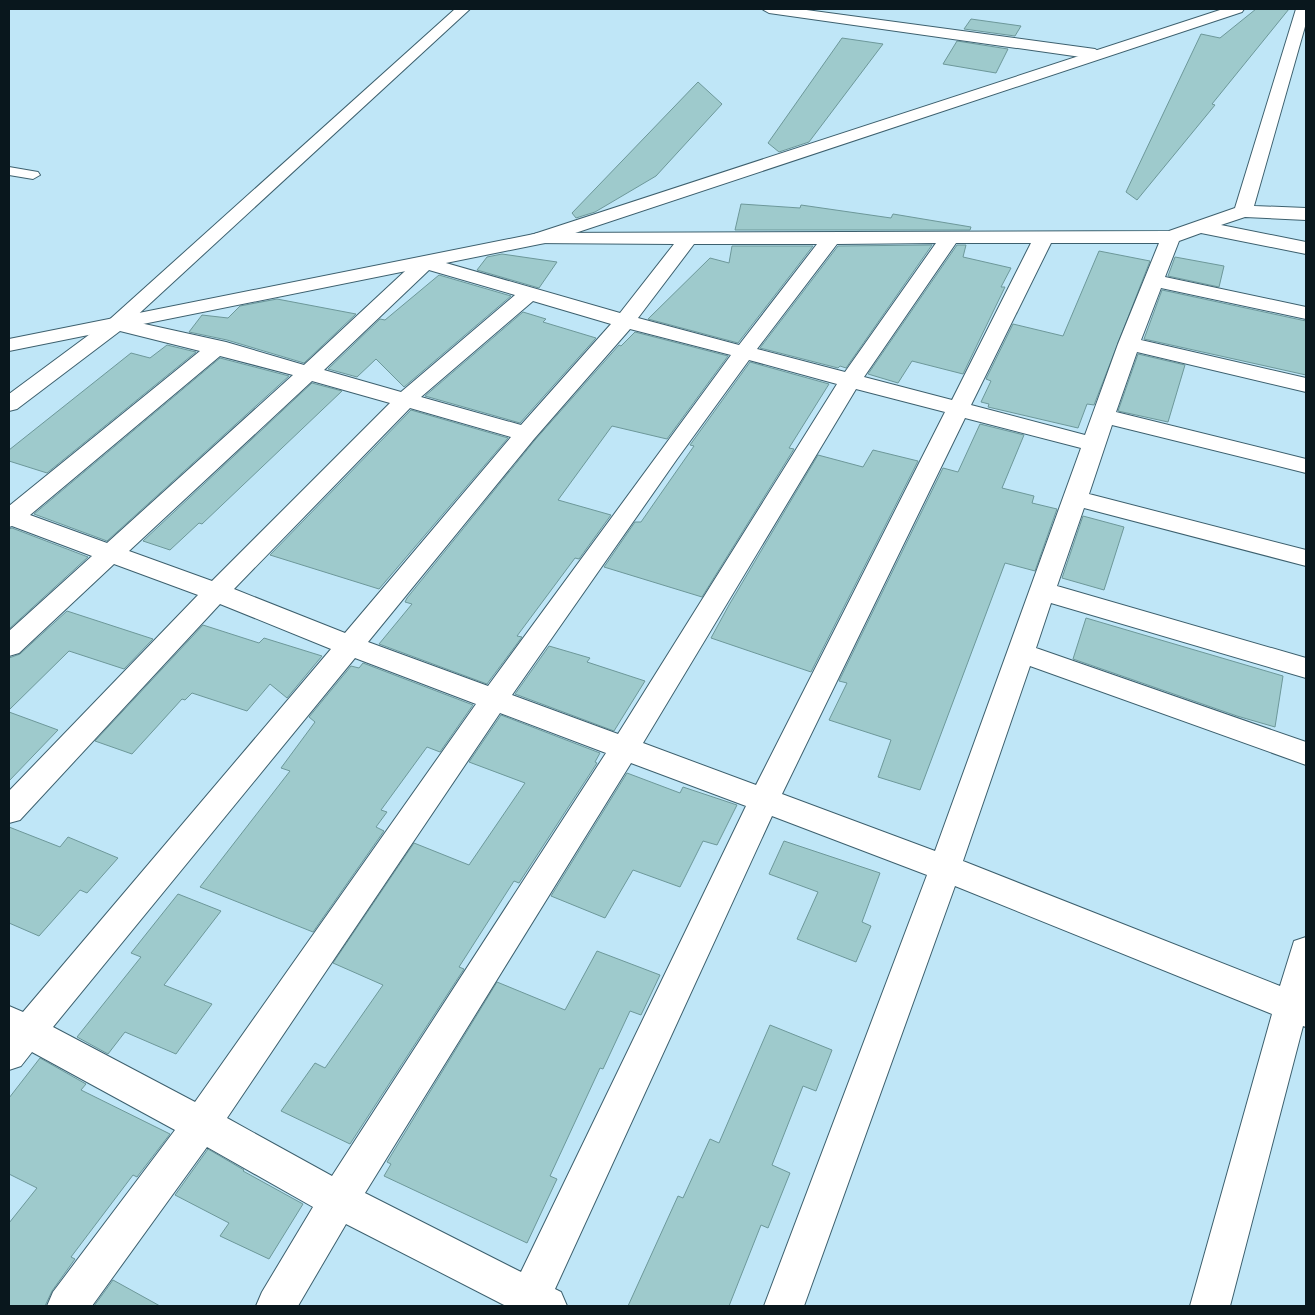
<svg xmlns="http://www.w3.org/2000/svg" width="1315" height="1315" viewBox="0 0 1315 1315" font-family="'Noto Sans',sans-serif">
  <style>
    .building { fill: #9ecacc; stroke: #6d989a }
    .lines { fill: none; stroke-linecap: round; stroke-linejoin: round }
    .lane-casing { stroke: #3d606e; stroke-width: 2 }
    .street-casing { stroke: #3d606e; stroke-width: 2 }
    .secondary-casing { stroke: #3d606e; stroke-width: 2 }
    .lane { fill: #fff; fill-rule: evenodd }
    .street { fill: #fff; fill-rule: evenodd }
    .secondary { fill: #fff; fill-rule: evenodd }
  </style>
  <rect width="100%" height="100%" fill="#bfe6f7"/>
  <g class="building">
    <path d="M 1256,9 L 1289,9 L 1212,104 L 1215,105 L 1137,200 L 1126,192 L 1201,34 L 1220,38 Z"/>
    <path d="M 971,19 L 1021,26 L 1015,36 L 964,29 Z"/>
    <path d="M 842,38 L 883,44 L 809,142 L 779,152 L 768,143 Z"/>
    <path d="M 957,41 L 1008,49 L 996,73 L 943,64 Z"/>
    <path d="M 698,82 L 722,104 L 656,176 L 595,212 L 576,218 L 572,213 Z"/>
    <path d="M 741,204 L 800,208 L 801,205 L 891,218 L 893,214 L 971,227 L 970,230 L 735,230 Z"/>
    <path d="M 932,245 L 846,368 L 840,366 L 838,368 L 760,348 L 838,246 Z"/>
    <path d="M 957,245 L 966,245 L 963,257 L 1011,268 L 1001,287 L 1005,287 L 963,374 L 912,361 L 898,383 L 868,374 Z"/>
    <path d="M 732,246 L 813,246 L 738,343 L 648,319 L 710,258 L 729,263 Z"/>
    <path d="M 1099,251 L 1150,261 L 1094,405 L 1087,404 L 1078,428 L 988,407 L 989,404 L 981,402 L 991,381 L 986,379 L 1013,324 L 1063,336 Z"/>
    <path d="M 502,254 L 557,262 L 539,288 L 477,270 L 487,257 Z"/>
    <path d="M 1175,257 L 1224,266 L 1219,287 L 1168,276 Z"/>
    <path d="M 439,275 L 511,296 L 404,387 L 376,359 L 357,377 L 328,369 L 380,319 L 385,320 Z"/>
    <path d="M 1162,290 L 1306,321 L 1306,375 L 1144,339 Z"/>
    <path d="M 277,299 L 356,314 L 304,363 L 227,340 L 189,332 L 202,315 L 228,318 L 240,306 Z"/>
    <path d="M 523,312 L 546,319 L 543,322 L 596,338 L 520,423 L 425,396 Z"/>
    <path d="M 635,332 L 728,356 L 667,439 L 612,426 L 558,500 L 611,515 L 579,559 L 575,558 L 517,636 L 522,637 L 487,684 L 379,644 L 412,604 L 405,602 L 407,598 L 535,440 L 619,345 L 621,346 Z"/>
    <path d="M 167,345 L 196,352 L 47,473 L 9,461 L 9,450 L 131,353 L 150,358 Z"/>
    <path d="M 1138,354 L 1185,365 L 1168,422 L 1118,411 Z"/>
    <path d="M 220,358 L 289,376 L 107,541 L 34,514 Z"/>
    <path d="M 750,362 L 829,384 L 789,448 L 794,449 L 702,597 L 604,567 L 635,522 L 641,522 L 694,446 L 690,445 Z"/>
    <path d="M 312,383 L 342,391 L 202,524 L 199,523 L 170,550 L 143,541 Z"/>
    <path d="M 411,410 L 508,438 L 379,589 L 270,555 Z"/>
    <path d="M 980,424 L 1024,435 L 1002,488 L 1034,496 L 1032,503 L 1057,509 L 1035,571 L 1005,563 L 920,790 L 878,777 L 891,740 L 829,720 L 847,683 L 839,681 L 943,468 L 958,472 Z"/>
    <path d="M 873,450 L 918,461 L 811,672 L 711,638 L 729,605 L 818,455 L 863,467 Z"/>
    <path d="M 1083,516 L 1124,527 L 1104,590 L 1062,578 Z"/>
    <path d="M 12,528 L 88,557 L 9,629 L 9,529 Z"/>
    <path d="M 67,611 L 153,639 L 124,669 L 69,651 L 9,710 L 9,658 L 20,654 Z"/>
    <path d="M 1086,618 L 1283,676 L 1275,727 L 1237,716 L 1073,659 Z"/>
    <path d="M 203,625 L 259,643 L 264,638 L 322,656 L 287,698 L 270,684 L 247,711 L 192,693 L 185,700 L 182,699 L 132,754 L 95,741 Z"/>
    <path d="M 549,646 L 590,658 L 587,662 L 645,681 L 614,731 L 515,694 Z"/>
    <path d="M 363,663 L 473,705 L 440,752 L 427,747 L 381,810 L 387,812 L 376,827 L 384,831 L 313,932 L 200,887 L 290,771 L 281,768 L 315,722 L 309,717 L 351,666 L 359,668 Z"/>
    <path d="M 9,712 L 58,730 L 9,781 Z"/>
    <path d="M 501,715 L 600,753 L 595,762 L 597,763 L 519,883 L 514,881 L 459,967 L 464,969 L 350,1144 L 281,1111 L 315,1063 L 325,1068 L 383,985 L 333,963 L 414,843 L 469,865 L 525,783 L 469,762 Z"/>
    <path d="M 627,773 L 680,793 L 683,787 L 737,805 L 717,845 L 703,841 L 680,887 L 633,870 L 605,918 L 551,896 Z"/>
    <path d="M 9,827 L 60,847 L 68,837 L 118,858 L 87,893 L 80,890 L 39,936 L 9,923 Z"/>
    <path d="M 784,841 L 880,873 L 862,922 L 871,926 L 856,962 L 797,939 L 818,892 L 769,874 Z"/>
    <path d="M 178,894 L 221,911 L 164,985 L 212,1004 L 176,1054 L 125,1032 L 108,1054 L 77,1037 L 141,957 L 131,953 Z"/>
    <path d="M 597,951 L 660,975 L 641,1015 L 630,1011 L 603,1069 L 600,1068 L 550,1176 L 557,1179 L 527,1243 L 384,1176 L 391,1164 L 387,1162 L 497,982 L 565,1010 Z"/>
    <path d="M 770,1025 L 832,1050 L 816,1091 L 803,1086 L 772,1165 L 790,1173 L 768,1228 L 761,1225 L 729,1306 L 628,1306 L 678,1196 L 683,1198 L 710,1139 L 719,1143 Z"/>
    <path d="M 40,1058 L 86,1084 L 81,1090 L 170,1134 L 137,1177 L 133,1175 L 71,1257 L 75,1259 L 52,1291 L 45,1306 L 9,1306 L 9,1223 L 37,1188 L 9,1174 L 9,1098 Z"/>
    <path d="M 208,1149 L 244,1170 L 243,1171 L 303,1204 L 269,1259 L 220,1236 L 229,1223 L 175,1195 Z"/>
    <path d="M 113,1280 L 160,1306 L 94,1306 Z"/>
  </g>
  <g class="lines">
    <g class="lane-casing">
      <path id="lane" d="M 9,167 L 38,172 L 40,175 L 33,179 L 9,175 Z"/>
    </g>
    <g class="street-casing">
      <g id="street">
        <path d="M 455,9 L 470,9 L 131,321 L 226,342 L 304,365 L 418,259 L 432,259 L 620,313 L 674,244 L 531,243 L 528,239 L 531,235 L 538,233 L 1169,231 L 1235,208 L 1296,9 L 1306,9 L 1306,23 L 1254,206 L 1306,208 L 1306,220 L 1245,217 L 1221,225 L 1306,242 L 1306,254 L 1201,233 L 1179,241 L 1165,277 L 1306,307 L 1306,319 L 1161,288 L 1141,340 L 1306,378 L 1306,392 L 1137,352 L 1116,412 L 1306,459 L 1306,473 L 1112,425 L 1089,494 L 1306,550 L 1306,566 L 1084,508 L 1057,586 L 1306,658 L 1306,678 L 1051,603 L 1036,648 L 1306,742 L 1306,765 L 1030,666 L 963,861 L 1280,986 L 1294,941 L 1306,937 L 1306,1027 L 1303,1026 L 1230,1306 L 1190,1306 L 1272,1014 L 955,886 L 804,1306 L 764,1306 L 927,875 L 772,816 L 555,1289 L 561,1292 L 567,1306 L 506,1306 L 346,1224 L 298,1306 L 256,1306 L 262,1292 L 313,1207 L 207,1147 L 92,1306 L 47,1306 L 53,1292 L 175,1130 L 32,1052 L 21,1066 L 9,1070 L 9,1006 L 23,1012 L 331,649 L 220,604 L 20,820 L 9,823 L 9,791 L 198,595 L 114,564 L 19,653 L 9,656 L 9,631 L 92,556 L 12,526 L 9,527 L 9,506 L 200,351 L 120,331 L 17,409 L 9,411 L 9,394 L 109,320 ZM 936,243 L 845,372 L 757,349 L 837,244 ZM 956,243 L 1031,243 L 952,400 L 864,377 ZM 1051,243 L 1159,243 L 1118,344 L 1085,435 L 971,405 ZM 694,244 L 817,244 L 739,345 L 638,318 ZM 429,270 L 515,295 L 401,392 L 324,370 ZM 533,301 L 611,324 L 521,425 L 421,397 ZM 630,329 L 731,355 L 488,686 L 368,642 L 534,439 ZM 220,356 L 293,375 L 107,543 L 30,515 ZM 749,360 L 837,384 L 618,734 L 512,695 L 677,459 ZM 312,381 L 390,403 L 212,581 L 129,551 ZM 856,389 L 945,412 L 756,785 L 643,743 ZM 410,408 L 511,437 L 345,633 L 234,589 ZM 965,418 L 1081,448 L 935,851 L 782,794 ZM 355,658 L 476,704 L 195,1102 L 53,1027 ZM 500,713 L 606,753 L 332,1176 L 227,1118 ZM 631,763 L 746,806 L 521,1272 L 365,1193 Z"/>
        <path d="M 762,9 L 799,9 L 1095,49 L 1103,54 L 1095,59 L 769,13 Z"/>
      </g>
    </g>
    <g class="secondary-casing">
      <path id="secondary" d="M 1223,9 L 1244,9 L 1242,12 L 545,243 L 9,351 L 9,339 L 534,234 Z"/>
    </g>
    <use href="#lane" class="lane"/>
    <use href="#street" class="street"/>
    <use href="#secondary" class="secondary"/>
  </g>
  <rect width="1315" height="1315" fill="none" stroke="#09171d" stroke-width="20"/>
</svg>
